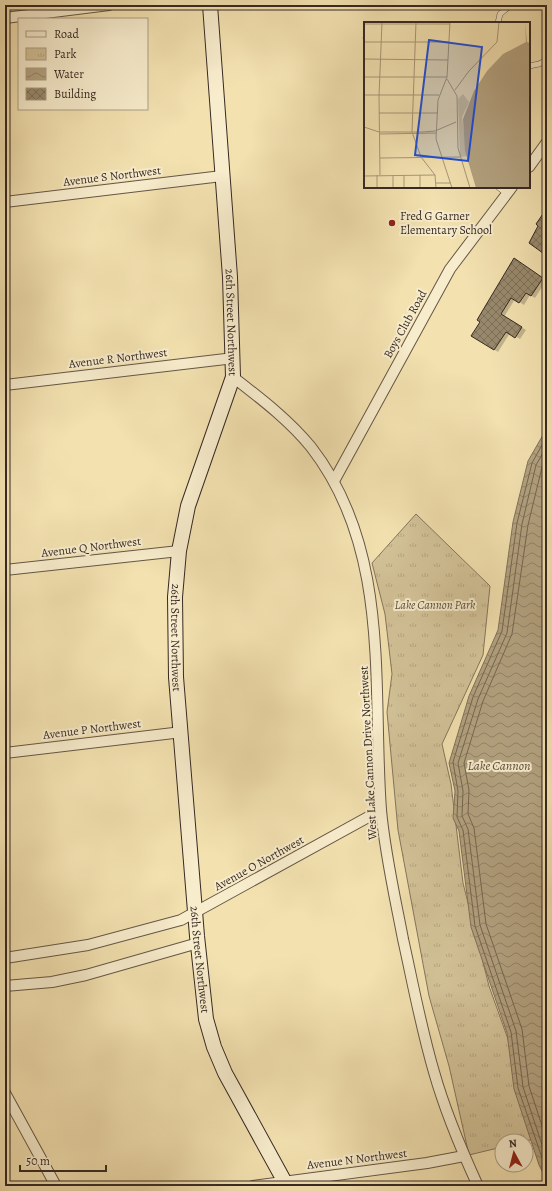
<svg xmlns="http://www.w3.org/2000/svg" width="552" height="1191" viewBox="0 0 552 1191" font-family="Alegreya,serif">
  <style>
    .park { fill: url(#park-tufts); stroke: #84765e }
    .water { fill: url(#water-waves); stroke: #81725b }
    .shadow { fill: #0003 }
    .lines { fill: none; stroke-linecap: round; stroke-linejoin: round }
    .shore { stroke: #746652; stroke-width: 1 }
    .building { fill: url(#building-cross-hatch); stroke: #362923 }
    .lane-casing { stroke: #655746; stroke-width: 6 }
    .street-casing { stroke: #655746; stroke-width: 12 }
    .secondary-casing { stroke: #362923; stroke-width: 16 }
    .lane { stroke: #f7eccc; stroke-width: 5 }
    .street { stroke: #f7eccc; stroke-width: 10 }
    .secondary { stroke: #f7eccc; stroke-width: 14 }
    .poi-dot { fill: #8f2418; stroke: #f7eccc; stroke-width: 1.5 }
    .labels { text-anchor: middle; stroke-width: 4; stroke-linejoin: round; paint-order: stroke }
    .street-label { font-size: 12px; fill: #362923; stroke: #f7eccc }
    .poi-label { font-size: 12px; fill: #362923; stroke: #f7eccc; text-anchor: start }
    .park-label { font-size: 12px; font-style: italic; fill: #5d4f40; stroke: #f7eccc }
    .water-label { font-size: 13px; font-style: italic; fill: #5c4d3f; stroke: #f7eccc }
    .inset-road { fill: none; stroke: #a79778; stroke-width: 1 }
    .view { fill: #1d4ed8; fill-opacity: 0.15; stroke: #1d4ed8; stroke-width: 2 }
    .inset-edge { fill: none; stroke: #362923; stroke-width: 2 }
  </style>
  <defs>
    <pattern id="park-tufts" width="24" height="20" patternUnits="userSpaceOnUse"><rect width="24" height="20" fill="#d3c298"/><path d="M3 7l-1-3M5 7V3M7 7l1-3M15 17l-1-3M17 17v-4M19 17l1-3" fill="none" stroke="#b6a783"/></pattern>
    <pattern id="water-waves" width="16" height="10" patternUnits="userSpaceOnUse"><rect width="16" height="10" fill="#b3a280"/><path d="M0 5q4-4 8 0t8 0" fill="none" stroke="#928468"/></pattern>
    <pattern id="building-cross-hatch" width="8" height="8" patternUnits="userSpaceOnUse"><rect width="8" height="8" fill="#98896c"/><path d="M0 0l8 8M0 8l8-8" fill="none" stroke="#7d7058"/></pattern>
  </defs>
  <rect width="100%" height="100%" fill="#f3e1b0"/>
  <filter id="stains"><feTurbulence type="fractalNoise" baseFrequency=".005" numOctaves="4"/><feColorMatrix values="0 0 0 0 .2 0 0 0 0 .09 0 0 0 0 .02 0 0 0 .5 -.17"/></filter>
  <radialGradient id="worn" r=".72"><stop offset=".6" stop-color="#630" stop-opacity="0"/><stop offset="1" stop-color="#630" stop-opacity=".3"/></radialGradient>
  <path class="park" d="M 416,514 L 490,586 L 483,655 L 442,744 L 451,784 L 463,883 L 489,986 L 543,1137 L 525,1141 L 502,1141 L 502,1147 L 469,1155 L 449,1066 L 429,996 L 398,830 L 387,712 L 392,674 L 385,614 L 372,563 Z"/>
  <path class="water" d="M 547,428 L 547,1181 L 539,1165 L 514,1089 L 507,1033 L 471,927 L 459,831 L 453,818 L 455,791 L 449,763 L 469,696 L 498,630 L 513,522 L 528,461 Z"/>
  <g class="shadow">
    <path d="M 365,35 L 365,41 L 362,38 Z"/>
    <path d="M 518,262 L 546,281 L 535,298 L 530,295 L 524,305 L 515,299 L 504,317 L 526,330 L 520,339 L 510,333 L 498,352 L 472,336 Z"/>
  </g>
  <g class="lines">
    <g class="shore">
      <path d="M 547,436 L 532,463 L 517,523 L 502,631 L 473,697 L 453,762 L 458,791 L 457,817 L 463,830 L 475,926 L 511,1032 L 518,1088 L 547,1172"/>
      <path d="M 547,446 L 536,465 L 522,524 L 507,633 L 478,699 L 458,763 L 463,791 L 462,816 L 468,829 L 480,925 L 516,1031 L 523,1087 L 547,1160"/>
      <path d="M 547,458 L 542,467 L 528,525 L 512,634 L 483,701 L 464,763 L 469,790 L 468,814 L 474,828 L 486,924 L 522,1029 L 529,1086 L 547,1141"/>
    </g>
  </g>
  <g class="building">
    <path d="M 547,208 L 547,256 L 529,243 L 538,226 L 536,224 Z"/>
    <path d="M 514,258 L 543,278 L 531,296 L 526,293 L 519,303 L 511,298 L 501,314 L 522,327 L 515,338 L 506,332 L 494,350 L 471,336 L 480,322 L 477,320 Z"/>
  </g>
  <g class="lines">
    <g class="lane-casing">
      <g id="lane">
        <path d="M 498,23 L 500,14 L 511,5"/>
        <path d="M 529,66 L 539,64 L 547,60"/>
        <path d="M 498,187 L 507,194"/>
      </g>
    </g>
    <g class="street-casing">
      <g id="street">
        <path d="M 5,18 L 109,5"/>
        <path d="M 529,167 L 547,142"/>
        <path d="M 5,202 L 222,176"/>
        <path d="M 233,377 C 260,398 289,420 311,447 C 392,551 372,687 381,810 C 385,854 395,897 403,939 C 413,984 421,1028 434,1072 C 445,1111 461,1149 478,1186"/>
        <path d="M 5,385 L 234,358"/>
        <path d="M 334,481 L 450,269 L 512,187"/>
        <path d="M 5,570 L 179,551"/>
        <path d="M 5,753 L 182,732"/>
        <path d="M 5,958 L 88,945 L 181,920 L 381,810"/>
        <path d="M 5,986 L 52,982 L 86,975 L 198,943"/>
        <path d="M 5,1093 L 56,1186"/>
        <path d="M 253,1186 L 427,1163 L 464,1156"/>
      </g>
    </g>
    <g class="secondary-casing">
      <g id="secondary">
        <path id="s1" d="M 210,5 L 230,277 L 233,377 L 188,506 L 179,551 L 175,597 L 176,677 L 197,936 L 206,1019 L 214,1047 L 225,1073 L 287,1186"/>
      </g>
    </g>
    <use href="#lane" class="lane"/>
    <use href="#street" class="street"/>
    <use href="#secondary" class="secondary"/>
  </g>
  <circle class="poi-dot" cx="392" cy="223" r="4"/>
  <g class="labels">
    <g class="street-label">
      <text transform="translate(112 176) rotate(-7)" y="4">Avenue S Northwest</text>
      <text dy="4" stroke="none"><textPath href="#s1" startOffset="318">26th Street Northwest</textPath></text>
      <text transform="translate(405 324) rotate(-61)" y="4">Boys Club Road</text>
      <text transform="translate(118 358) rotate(-7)" y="4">Avenue R Northwest</text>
      <text transform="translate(91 547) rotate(-7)" y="4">Avenue Q Northwest</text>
      <text dy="4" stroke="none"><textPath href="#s1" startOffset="642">26th Street Northwest</textPath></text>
      <text transform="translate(92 729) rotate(-7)" y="4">Avenue P Northwest</text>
      <text transform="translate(368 753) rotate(-93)" y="4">West Lake Cannon Drive Northwest</text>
      <text transform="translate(259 863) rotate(-29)" y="4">Avenue O Northwest</text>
      <text dy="4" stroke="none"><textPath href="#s1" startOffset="965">26th Street Northwest</textPath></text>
      <text transform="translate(357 1159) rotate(-7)" y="4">Avenue N Northwest</text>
    </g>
    <g class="poi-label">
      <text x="400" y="220">Fred G Garner<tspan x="400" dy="14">Elementary School</tspan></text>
    </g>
    <g class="park-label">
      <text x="435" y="609">Lake Cannon Park</text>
    </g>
    <g class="water-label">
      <text x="499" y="770">Lake Cannon</text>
    </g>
  </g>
  <g transform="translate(364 22)">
    <rect width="166" height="166" fill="#f3e1b0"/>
    <path d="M 99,72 L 105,80 L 98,95 L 103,134 L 96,135 L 94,77 Z" fill="#d3c298"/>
    <path d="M 161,0 L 163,20 L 166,21 L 166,166 L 112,166 L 101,129 L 99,97 L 110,69 L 123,49 L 139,32 L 162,20 Z" fill="#b3a280"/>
    <path class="inset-road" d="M 52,0 L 48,110 L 57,135 L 71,153 L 72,166M 86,0 L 83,55 L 74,78 L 72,117 L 88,166M 0,2 L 86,2M 0,20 L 85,20M 0,37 L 84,38M 0,55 L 83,55M 83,57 L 93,74 L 94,126 L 106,166M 91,68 L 105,49 L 133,20 L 135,0M 0,73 L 75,73M 15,91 L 74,91M 0,105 L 15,110 L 59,110 L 71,109 L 92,100M 15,112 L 72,111M 16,136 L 96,135M 13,153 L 13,166M 16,153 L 15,74 L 18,0M 29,153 L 29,166M 40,153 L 40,166M 56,153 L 56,166M 0,154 L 71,153M 72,161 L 87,161"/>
    <path class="view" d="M 65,18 L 118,25 L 104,139 L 51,133 Z"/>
    <rect width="166" height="166" class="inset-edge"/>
  </g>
  <rect width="552" height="1191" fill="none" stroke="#f3e1b0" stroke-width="20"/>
  <rect x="6" y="6" width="540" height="1179" fill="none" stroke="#362923" stroke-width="2"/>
  <rect x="10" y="10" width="532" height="1171" fill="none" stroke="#362923"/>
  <rect x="18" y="18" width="130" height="92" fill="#f7eccc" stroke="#aa9e88"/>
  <rect x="26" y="31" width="20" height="6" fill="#f7eccc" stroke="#aa9e88"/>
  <text x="54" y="38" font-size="12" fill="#362923">Road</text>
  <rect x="26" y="48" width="20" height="12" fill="url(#park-tufts)" stroke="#aa9e88"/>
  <text x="54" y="58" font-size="12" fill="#362923">Park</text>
  <rect x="26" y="68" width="20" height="12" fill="url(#water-waves)" stroke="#aa9e88"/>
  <text x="54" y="78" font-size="12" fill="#362923">Water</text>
  <rect x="26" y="88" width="20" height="12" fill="url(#building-cross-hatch)" stroke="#aa9e88"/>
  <text x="54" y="98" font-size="12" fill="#362923">Building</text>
  <g transform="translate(514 1153) rotate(353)"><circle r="19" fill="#f7eccc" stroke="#aa9e88"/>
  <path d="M0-3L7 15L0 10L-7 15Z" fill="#8f2418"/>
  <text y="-6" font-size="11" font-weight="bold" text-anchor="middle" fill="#362923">N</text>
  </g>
  <path d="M20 1165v6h86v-6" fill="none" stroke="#362923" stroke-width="2"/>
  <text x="26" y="1165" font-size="12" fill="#362923" stroke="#f7eccc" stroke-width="3" paint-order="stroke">50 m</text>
  <rect width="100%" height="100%" filter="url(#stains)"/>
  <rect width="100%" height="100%" fill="url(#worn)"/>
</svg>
